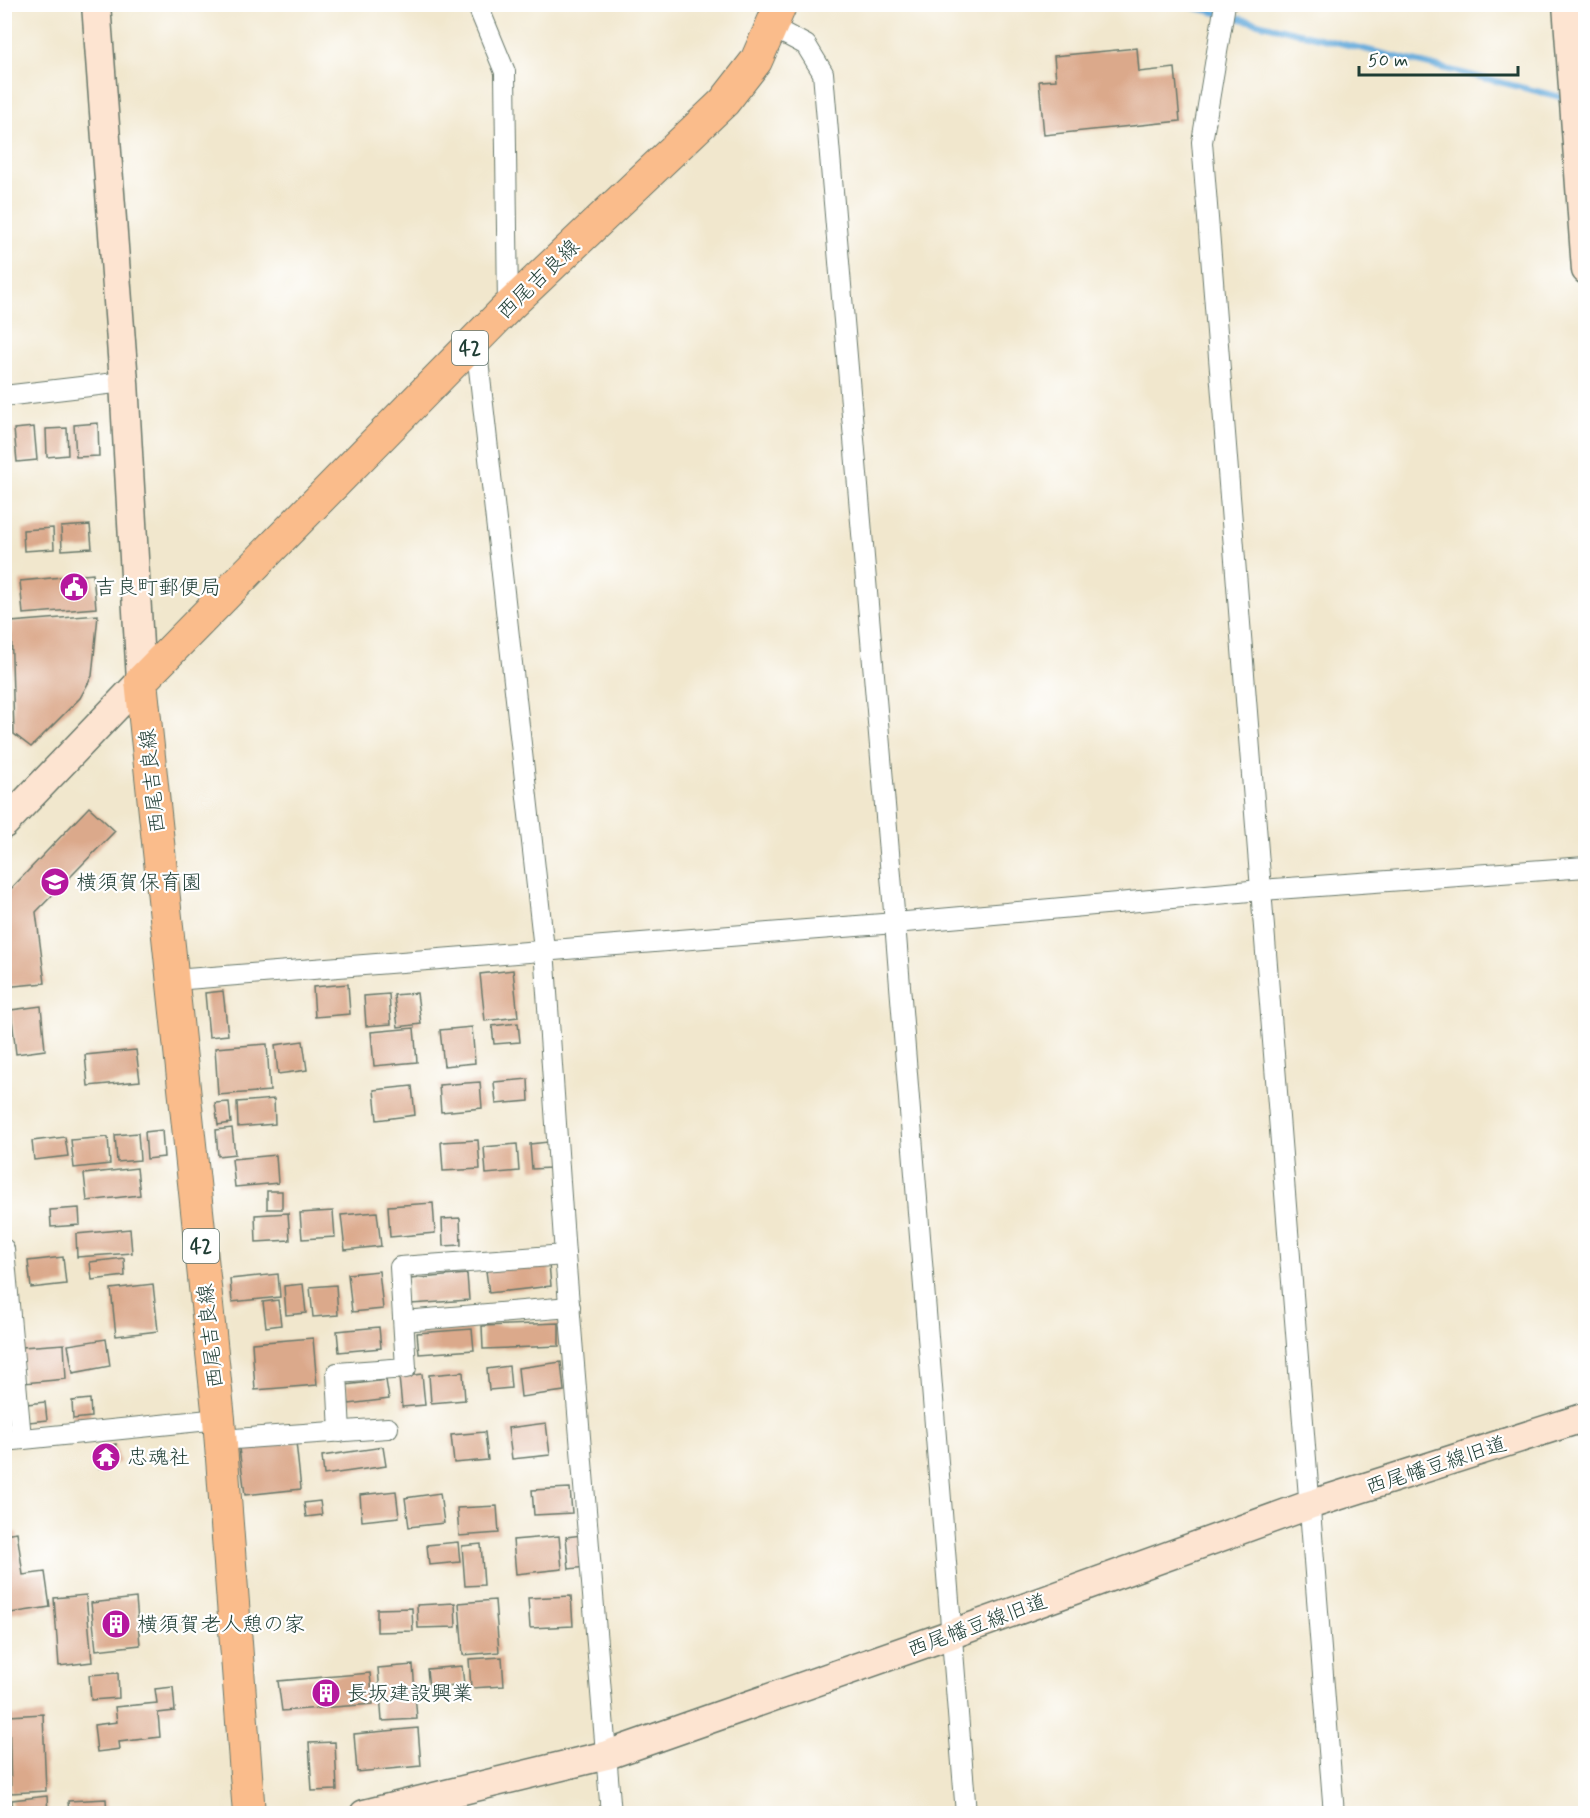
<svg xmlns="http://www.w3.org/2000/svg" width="1590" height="1818" viewBox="0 0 1590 1818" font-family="Mynerve,'Klee One',sans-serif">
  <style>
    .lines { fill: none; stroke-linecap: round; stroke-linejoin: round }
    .stream { stroke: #65abdb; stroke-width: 6 }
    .building { fill: #dba98b }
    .street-casing { stroke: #68786a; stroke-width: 22 }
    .secondary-casing { stroke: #68786a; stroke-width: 31 }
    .primary-casing { stroke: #68786a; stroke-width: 34 }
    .street { stroke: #fff; stroke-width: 20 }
    .secondary { stroke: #fde4d1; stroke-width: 28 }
    .primary { stroke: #fabc8b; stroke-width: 32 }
    .labels { text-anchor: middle; stroke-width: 4.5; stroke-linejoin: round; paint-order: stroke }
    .shield { fill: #fff; stroke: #627771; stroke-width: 1.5 }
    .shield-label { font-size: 20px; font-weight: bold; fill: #1f3d34 }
    .street-label { font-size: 21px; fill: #1f3d34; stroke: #fff }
    .poi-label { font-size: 21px; fill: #1f3d34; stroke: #fff; text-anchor: start }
  </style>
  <rect width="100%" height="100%" fill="#fff"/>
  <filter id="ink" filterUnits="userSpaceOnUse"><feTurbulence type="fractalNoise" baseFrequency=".0167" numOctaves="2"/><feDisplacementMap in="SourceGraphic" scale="12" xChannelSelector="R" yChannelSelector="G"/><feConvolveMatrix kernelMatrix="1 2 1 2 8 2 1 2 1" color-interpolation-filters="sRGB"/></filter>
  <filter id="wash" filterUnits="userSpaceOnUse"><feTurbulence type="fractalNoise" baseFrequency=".008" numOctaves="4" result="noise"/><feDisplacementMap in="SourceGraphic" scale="24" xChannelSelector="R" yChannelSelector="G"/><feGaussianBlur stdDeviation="1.35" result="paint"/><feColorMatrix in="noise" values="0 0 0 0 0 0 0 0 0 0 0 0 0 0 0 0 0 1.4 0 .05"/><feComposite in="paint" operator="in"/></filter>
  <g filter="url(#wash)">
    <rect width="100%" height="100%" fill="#f1e7cd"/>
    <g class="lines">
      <path class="stream" d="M 1180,4 L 1565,98"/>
    </g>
    <g id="blocks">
      <g class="building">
        <path d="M 1137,48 L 1139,72 L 1175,68 L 1180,121 L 1044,135 L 1039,81 L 1056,80 L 1054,56 Z"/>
        <path d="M 98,423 L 99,456 L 76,457 L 74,425 Z"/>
        <path d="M 34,427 L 37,460 L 17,462 L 14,429 Z"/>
        <path d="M 67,428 L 68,455 L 47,457 L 46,429 Z"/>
        <path d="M 90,525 L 92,548 L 62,550 L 61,527 Z"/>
        <path d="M 53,528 L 54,549 L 24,551 L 23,530 Z"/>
        <path d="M 93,574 L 96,608 L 23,614 L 20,581 Z"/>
        <path d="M 98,615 L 92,676 L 80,698 L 31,747 L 14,734 L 11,622 Z"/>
        <path d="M 89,807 L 115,831 L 36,912 L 45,983 L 4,987 L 4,896 Z"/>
        <path d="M 513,970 L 518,1017 L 485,1021 L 480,974 Z"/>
        <path d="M 348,984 L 350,1014 L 315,1017 L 313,987 Z"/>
        <path d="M 223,991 L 228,1035 L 209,1037 L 205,993 Z"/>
        <path d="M 417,993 L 421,1024 L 398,1027 L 394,995 Z"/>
        <path d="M 389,994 L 391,1024 L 366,1026 L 364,996 Z"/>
        <path d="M 41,1006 L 45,1050 L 16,1054 L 11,1010 Z"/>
        <path d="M 518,1023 L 520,1042 L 494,1044 L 492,1026 Z"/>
        <path d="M 472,1027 L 475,1063 L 444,1066 L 440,1030 Z"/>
        <path d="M 414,1028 L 417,1062 L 374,1066 L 371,1032 Z"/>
        <path d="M 303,1041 L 307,1070 L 278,1074 L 275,1045 Z"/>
        <path d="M 267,1044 L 270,1091 L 218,1095 L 215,1048 Z"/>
        <path d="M 136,1050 L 140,1081 L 88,1086 L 85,1055 Z"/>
        <path d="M 528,1079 L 529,1101 L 496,1104 L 494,1082 Z"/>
        <path d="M 480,1082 L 482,1108 L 441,1112 L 439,1085 Z"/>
        <path d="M 412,1086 L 415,1115 L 377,1120 L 374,1090 Z"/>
        <path d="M 274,1099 L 275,1124 L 238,1127 L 237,1102 Z"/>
        <path d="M 229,1102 L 231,1123 L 218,1125 L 215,1103 Z"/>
        <path d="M 232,1128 L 235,1154 L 218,1156 L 216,1130 Z"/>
        <path d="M 162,1130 L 164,1157 L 147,1159 L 145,1132 Z"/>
        <path d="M 138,1133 L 140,1160 L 117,1162 L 115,1135 Z"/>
        <path d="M 65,1137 L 68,1156 L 34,1160 L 32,1141 Z"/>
        <path d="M 108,1137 L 110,1164 L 74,1168 L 71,1140 Z"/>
        <path d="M 478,1140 L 480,1169 L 443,1171 L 441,1142 Z"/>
        <path d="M 548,1142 L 550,1168 L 532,1169 L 530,1144 Z"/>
        <path d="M 517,1144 L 519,1171 L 486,1174 L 484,1147 Z"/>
        <path d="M 276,1155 L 278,1183 L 235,1187 L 232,1159 Z"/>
        <path d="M 137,1168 L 140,1195 L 87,1201 L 84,1174 Z"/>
        <rect x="267" y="1191" width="15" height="18"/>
        <path d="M 433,1203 L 435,1233 L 390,1237 L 388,1206 Z"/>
        <path d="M 79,1208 L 80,1225 L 51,1227 L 50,1210 Z"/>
        <path d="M 333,1211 L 335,1237 L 302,1239 L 300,1213 Z"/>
        <path d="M 377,1212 L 381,1246 L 345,1250 L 341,1215 Z"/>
        <path d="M 288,1213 L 290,1240 L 256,1242 L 255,1215 Z"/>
        <path d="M 460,1218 L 461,1245 L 443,1246 L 442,1219 Z"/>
        <path d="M 130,1229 L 132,1253 L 77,1257 L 76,1234 Z"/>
        <path d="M 63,1257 L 66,1284 L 31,1288 L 28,1261 Z"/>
        <path d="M 124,1258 L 125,1276 L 92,1280 L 90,1262 Z"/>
        <path d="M 549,1264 L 551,1286 L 489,1293 L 486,1271 Z"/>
        <path d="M 379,1271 L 383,1309 L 352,1312 L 348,1274 Z"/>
        <path d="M 278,1274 L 280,1297 L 232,1302 L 230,1279 Z"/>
        <path d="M 467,1274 L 469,1300 L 411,1304 L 410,1279 Z"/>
        <path d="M 153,1284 L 158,1331 L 116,1336 L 111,1289 Z"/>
        <path d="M 303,1284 L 306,1313 L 286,1315 L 284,1286 Z"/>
        <path d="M 336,1285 L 338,1315 L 313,1317 L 310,1287 Z"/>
        <path d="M 278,1300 L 281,1325 L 266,1327 L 263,1302 Z"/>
        <path d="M 559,1323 L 559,1346 L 483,1349 L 482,1326 Z"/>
        <path d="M 379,1327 L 381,1348 L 339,1352 L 337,1331 Z"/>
        <path d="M 472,1329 L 474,1350 L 419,1354 L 417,1333 Z"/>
        <path d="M 313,1338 L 317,1385 L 255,1390 L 252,1343 Z"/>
        <path d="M 106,1339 L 110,1366 L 73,1373 L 68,1345 Z"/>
        <path d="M 64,1344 L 66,1379 L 24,1383 L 22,1347 Z"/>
        <path d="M 561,1362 L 564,1391 L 521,1397 L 518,1368 Z"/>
        <path d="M 509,1366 L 511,1388 L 489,1390 L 487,1369 Z"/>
        <path d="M 463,1372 L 465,1400 L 431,1403 L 429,1375 Z"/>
        <path d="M 422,1374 L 425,1405 L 402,1407 L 399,1377 Z"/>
        <path d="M 386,1380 L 389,1399 L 349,1404 L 346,1385 Z"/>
        <path d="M 90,1399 L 91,1417 L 73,1419 L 72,1401 Z"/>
        <path d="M 45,1402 L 47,1420 L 29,1422 L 27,1404 Z"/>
        <path d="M 546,1423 L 550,1455 L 512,1459 L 508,1428 Z"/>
        <path d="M 485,1432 L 488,1460 L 454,1463 L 451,1435 Z"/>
        <path d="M 296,1442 L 301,1489 L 245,1495 L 239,1448 Z"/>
        <path d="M 116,1444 L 120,1463 L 99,1468 L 95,1449 Z"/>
        <path d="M 383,1447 L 386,1466 L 324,1475 L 322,1456 Z"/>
        <path d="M 570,1488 L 572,1513 L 534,1515 L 532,1490 Z"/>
        <path d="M 396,1491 L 399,1517 L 362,1521 L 360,1495 Z"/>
        <path d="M 440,1493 L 444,1523 L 409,1527 L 405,1498 Z"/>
        <path d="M 320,1501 L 322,1515 L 306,1517 L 304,1503 Z"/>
        <path d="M 497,1506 L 499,1533 L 459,1536 L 457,1508 Z"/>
        <path d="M 17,1532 L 23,1575 L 45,1572 L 50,1607 L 4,1614 L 4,1534 Z"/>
        <path d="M 582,1535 L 586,1567 L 569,1569 L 566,1537 Z"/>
        <path d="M 559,1536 L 562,1569 L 516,1574 L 513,1540 Z"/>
        <path d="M 458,1542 L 460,1562 L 429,1565 L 427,1545 Z"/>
        <path d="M 481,1544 L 484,1585 L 465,1586 L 462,1546 Z"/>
        <path d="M 86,1595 L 92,1662 L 59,1666 L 54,1598 Z"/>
        <path d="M 571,1596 L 573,1626 L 530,1628 L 528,1598 Z"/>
        <path d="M 136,1598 L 140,1645 L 96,1650 L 91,1603 Z"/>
        <path d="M 495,1600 L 499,1652 L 463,1655 L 459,1603 Z"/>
        <path d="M 455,1603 L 456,1627 L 418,1628 L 417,1605 Z"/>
        <path d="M 412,1608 L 413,1631 L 377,1632 L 377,1609 Z"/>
        <path d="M 502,1657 L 504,1686 L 471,1688 L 469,1659 Z"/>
        <path d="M 413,1665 L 417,1719 L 382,1721 L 378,1668 Z"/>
        <path d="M 462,1666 L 464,1684 L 429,1688 L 427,1669 Z"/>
        <path d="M 118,1673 L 119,1698 L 91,1700 L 89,1675 Z"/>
        <path d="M 370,1673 L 373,1704 L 282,1711 L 278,1681 Z"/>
        <path d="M 173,1687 L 175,1711 L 158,1713 L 160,1737 L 119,1742 L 120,1749 L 97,1752 L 94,1725 L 117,1722 L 115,1707 L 157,1703 L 155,1689 Z"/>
        <path d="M 43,1714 L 46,1791 L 11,1793 L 9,1716 Z"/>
        <path d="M 418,1728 L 421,1766 L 357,1772 L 354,1734 Z"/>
        <path d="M 335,1742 L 337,1790 L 312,1791 L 309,1743 Z"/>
        <path d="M 47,1796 L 48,1814 L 13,1814 L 12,1800 Z"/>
        <path d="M 106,1799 L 107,1814 L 69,1814 L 68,1801 Z"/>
      </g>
    </g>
  </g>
  <g filter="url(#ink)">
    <use href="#blocks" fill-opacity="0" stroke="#68786a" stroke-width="1.5"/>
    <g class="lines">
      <g class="street-casing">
        <g id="street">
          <path d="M 477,4 L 505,72 L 508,307"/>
          <path d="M 1225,4 L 1202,142 L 1334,1814"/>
          <path d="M 772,27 L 806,45 L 823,73 L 895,923 L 966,1814"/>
          <path d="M 476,342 L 544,949 L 565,1255 L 611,1814"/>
          <path d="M 4,396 L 124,382"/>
          <path d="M 174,980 L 895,923 L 1261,890 L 1586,867"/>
          <path d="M 4,1249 L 21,1438"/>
          <path d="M 404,1321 L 570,1307"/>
          <path d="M 340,1432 L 337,1373 L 406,1368 L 400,1267 L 565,1255"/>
          <path d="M 220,1440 L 388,1428"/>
          <path d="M 4,1441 L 219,1419"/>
        </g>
      </g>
      <g class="secondary-casing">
        <g id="secondary">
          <path d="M 1567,4 L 1586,270"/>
          <path d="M 4,824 L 141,681 L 124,382 L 96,4"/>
          <path d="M 364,1814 L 607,1755 L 952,1634 L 1309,1505 L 1586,1417"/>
        </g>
      </g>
      <g class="primary-casing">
        <path id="primary" d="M 249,1814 L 219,1419 L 141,681 L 508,307 L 724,102 L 756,61 L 781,4"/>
      </g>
      <use href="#street" class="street"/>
      <use href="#secondary" class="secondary"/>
      <use href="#primary" class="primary"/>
    </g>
  </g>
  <defs>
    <g id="civic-disc" transform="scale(1.5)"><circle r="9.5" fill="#b5179e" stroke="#fff"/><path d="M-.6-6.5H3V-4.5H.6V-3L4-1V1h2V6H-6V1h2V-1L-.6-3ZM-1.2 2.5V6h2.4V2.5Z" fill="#fff"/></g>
    <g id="school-disc" transform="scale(1.5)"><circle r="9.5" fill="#b5179e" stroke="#fff"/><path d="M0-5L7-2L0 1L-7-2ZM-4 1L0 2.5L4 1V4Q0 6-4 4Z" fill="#fff"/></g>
    <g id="temple-disc" transform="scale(1.5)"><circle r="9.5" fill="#b5179e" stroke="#fff"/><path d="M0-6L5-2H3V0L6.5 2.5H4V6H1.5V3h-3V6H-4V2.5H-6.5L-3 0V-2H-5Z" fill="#fff"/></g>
    <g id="building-disc" transform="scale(1.5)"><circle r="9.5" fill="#b5179e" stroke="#fff"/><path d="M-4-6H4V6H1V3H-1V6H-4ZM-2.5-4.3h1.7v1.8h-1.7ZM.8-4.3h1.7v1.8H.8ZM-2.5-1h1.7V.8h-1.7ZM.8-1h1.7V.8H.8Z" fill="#fff"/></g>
  </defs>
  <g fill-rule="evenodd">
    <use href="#civic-disc" x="74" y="587"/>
    <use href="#school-disc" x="55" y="882"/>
    <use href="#temple-disc" x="106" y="1457"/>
    <use href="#building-disc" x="116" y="1624"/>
    <use href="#building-disc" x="326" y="1693"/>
  </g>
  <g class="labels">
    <g class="shield">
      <rect x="452" y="331" width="36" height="34" rx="4.5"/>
      <rect x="183" y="1229" width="36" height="34" rx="4.5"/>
    </g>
    <g class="shield-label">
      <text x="470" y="355">42</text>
      <text x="201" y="1253">42</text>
    </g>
    <g class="street-label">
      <text transform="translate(538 279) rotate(-44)" y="7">西尾吉良線</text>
      <text transform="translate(152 781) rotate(-96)" y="7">西尾吉良線</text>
      <text transform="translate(210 1336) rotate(-96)" y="7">西尾吉良線</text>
      <text transform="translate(1436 1465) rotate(-18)" y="7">西尾幡豆線旧道</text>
      <text transform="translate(977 1625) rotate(-20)" y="7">西尾幡豆線旧道</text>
    </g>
    <g class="poi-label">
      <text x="95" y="594">吉良町郵便局</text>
      <text x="76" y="889">横須賀保育園</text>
      <text x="127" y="1464">忠魂社</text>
      <text x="137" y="1631">横須賀老人憩の家</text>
      <text x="347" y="1700">長坂建設興業</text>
    </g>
  </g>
  <rect width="1590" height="1818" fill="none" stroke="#fff" stroke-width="24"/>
  <path d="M1359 66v9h159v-9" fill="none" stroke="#1f3d34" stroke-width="3"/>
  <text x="1368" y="66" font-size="18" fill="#1f3d34" stroke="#ffffff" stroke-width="4.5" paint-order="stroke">50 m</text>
</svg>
